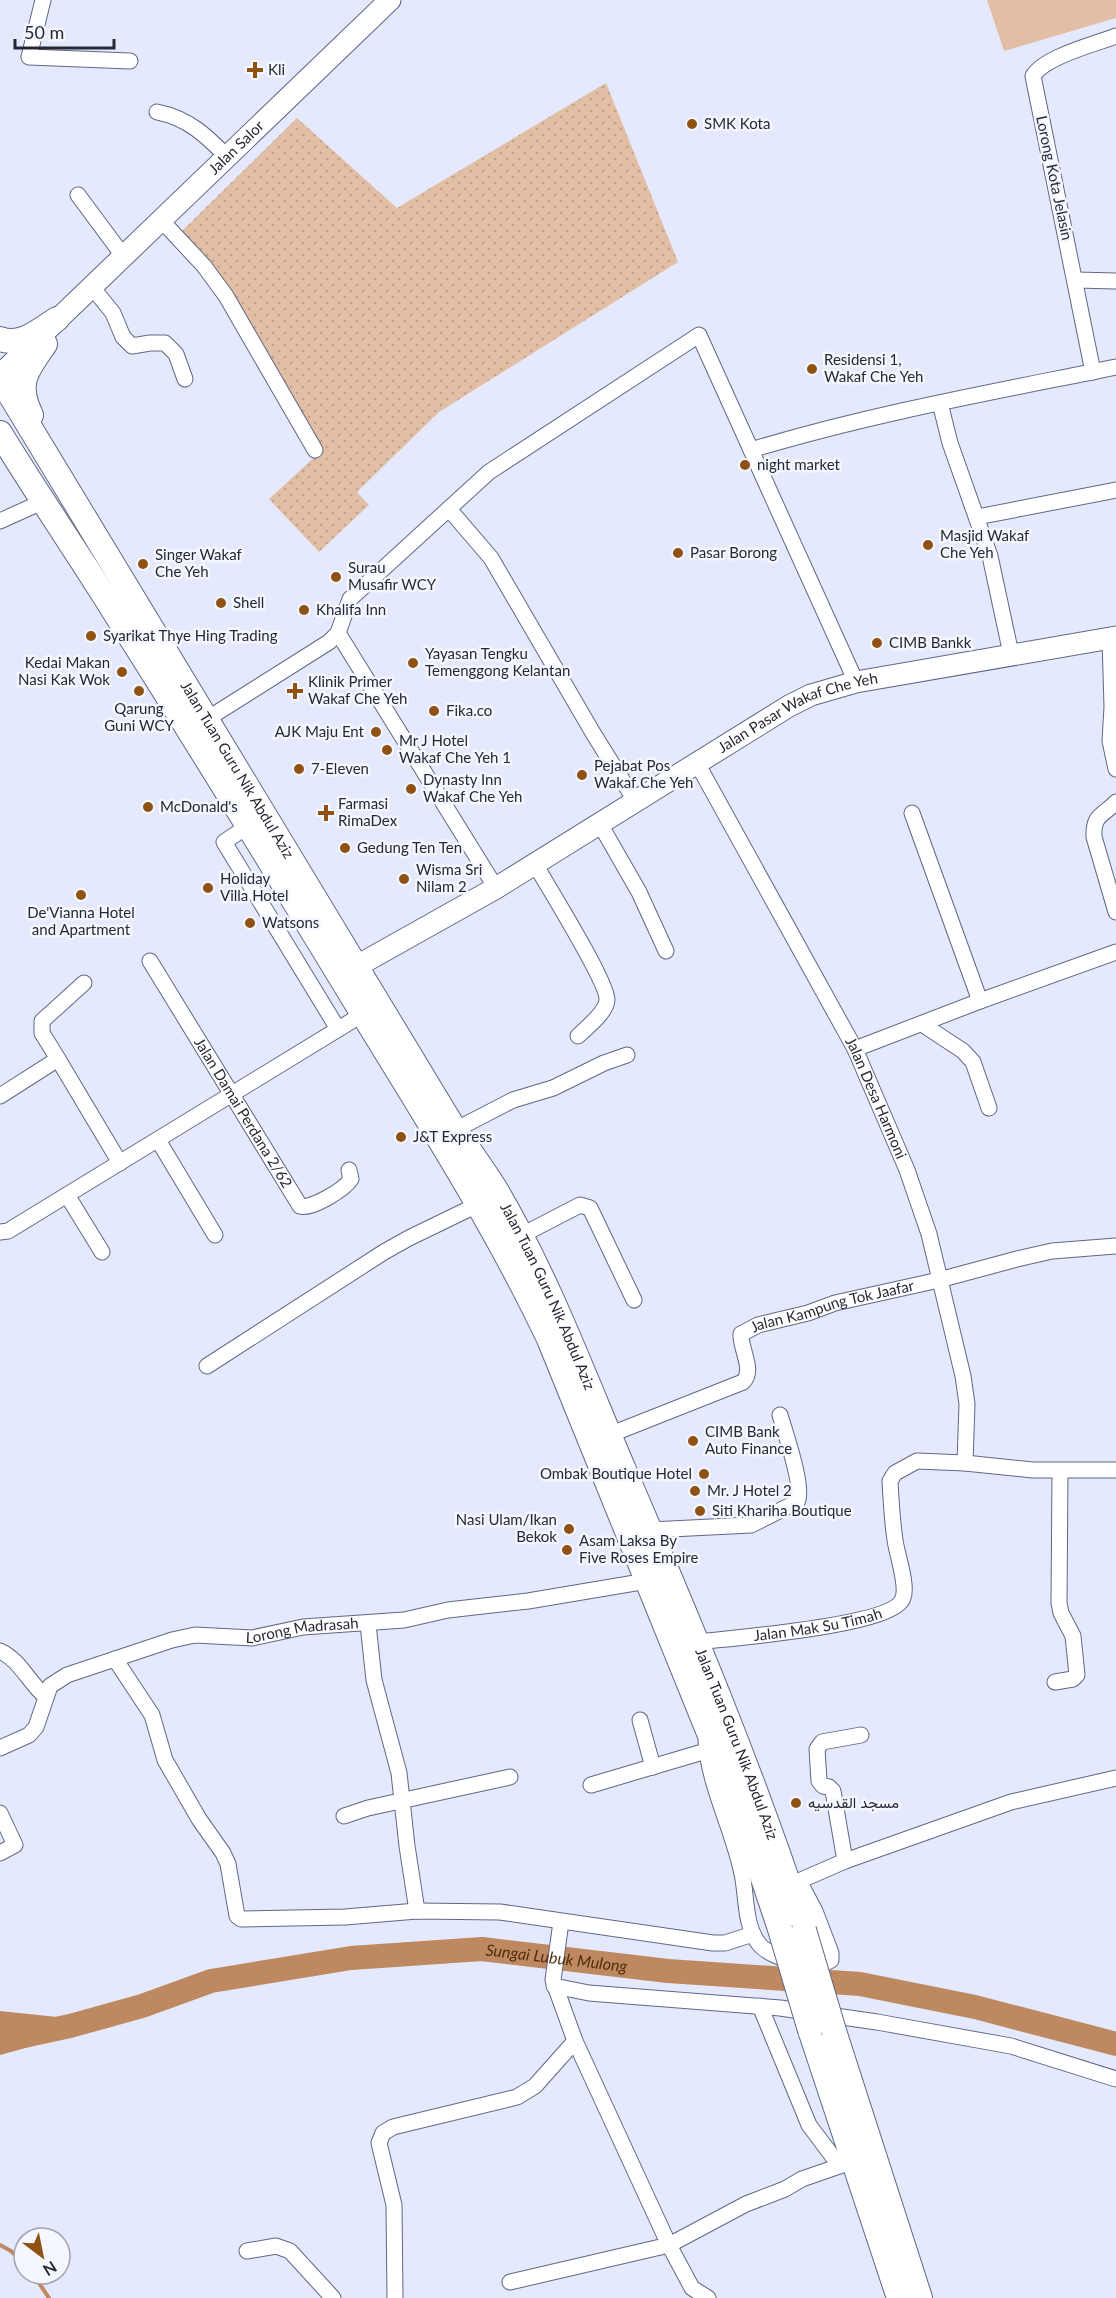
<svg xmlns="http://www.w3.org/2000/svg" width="1116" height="2298" viewBox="0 0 1116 2298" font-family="Lato,Vazirmatn,sans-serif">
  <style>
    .grass { fill: url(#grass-dots) }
    .pitch { fill: #e1bea4 }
    .water { fill: #be8960 }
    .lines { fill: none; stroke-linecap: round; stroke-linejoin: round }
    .stream { stroke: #be8960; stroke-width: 4 }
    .river { stroke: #be8960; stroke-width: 24 }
    .street-casing { stroke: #616784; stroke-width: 17 }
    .secondary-casing { stroke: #616784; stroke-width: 23 }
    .primary-casing { stroke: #616784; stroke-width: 26 }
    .street { stroke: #fff; stroke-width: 15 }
    .secondary { stroke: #fff; stroke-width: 21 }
    .primary { stroke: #fff; stroke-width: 24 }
    .primary-bridge-casing { stroke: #616784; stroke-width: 26; stroke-linecap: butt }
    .primary-bridge { stroke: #fff; stroke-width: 24 }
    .poi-dot { fill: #8f5114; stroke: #f5f7fe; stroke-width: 2 }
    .labels { text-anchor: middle; stroke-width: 5; stroke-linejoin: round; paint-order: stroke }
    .poi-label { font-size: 15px; fill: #262935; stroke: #f5f7fe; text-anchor: start }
    .street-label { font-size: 15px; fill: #262935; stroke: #f5f7fe }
    .water-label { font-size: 16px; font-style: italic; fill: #512d0c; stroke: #f5f7fe }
  </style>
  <defs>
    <pattern id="grass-dots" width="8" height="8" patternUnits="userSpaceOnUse" patternTransform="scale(1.5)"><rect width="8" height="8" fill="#e1bea4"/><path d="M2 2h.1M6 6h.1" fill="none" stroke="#c1a38e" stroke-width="1.8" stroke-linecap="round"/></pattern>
  </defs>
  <rect width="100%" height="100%" fill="#e4e9fd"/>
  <path class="grass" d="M 606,83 L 678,262 L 439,412 L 357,492 L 369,505 L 319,552 L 269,499 L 320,452 L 181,232 L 297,118 L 397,208 Z"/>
  <path class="pitch" d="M 987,0 L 1116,0 L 1116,18 L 1004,51 Z"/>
  <path class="water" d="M 0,2011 L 57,2017 L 70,2026 L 64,2035 L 58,2039 L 0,2055 Z"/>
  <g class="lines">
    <g class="stream">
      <path d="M 0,2245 L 11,2251 L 24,2264"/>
      <path d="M 33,2274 L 49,2298"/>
    </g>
    <path class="river" id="s1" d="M 0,2041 L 70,2026 L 142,2006 L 211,1981 L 351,1958 L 482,1949 L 668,1971 L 860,1984 L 975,2007 L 1116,2044"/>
    <g class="street-casing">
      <g id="street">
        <path d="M 43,0 L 29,57 L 130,61"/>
        <path d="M 157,112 C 188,118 207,136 228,158"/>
        <path d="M 78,195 L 124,257"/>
        <path d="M 162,221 L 204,266 L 226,296 L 315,450"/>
        <path d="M 1076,280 L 1116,281"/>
        <path d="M 92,287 L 113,313 L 123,337 L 132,346 L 150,343 L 165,343 L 176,354 L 185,379"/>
        <path d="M 1093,372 L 1033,76 C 1044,57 1095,44 1116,36"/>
        <path d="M 940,403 L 950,443 L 990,556 L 1011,654"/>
        <path d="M 751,450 C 870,414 993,392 1116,367"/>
        <path d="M 449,509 L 491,558 L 593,733 L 636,802"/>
        <path d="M 977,517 L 1116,490"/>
        <path d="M 0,521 L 42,502"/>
        <path d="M 338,633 L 496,888"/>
        <path d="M 1110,638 L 1112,707 L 1110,741 L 1116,769"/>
        <path d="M 207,719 L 329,642 L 338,633 L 350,599 L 489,472 L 699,335 L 856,682"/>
        <path id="s2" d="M 697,763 L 855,1049 L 907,1170 L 929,1234 L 963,1376 L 967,1404 L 965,1463"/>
        <path d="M 1116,802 C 1103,816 1093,814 1094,837 L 1116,912"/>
        <path d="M 912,813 L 980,1001"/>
        <path d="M 600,824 L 639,892 L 666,951"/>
        <path d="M 248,826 L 224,842 L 338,1029"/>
        <path d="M 535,864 C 547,885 608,983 607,1000 C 606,1013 587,1027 578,1036"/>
        <path id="s3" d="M 150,961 L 300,1206 C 311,1210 345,1189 351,1179 L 349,1170"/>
        <path d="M 922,1024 L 963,1051 L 973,1062 L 989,1108"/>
        <path d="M 855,1049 L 980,1001 L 1116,952"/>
        <path d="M 58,1059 L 120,1163"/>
        <path d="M 0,1096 L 58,1059 L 42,1033 L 42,1021 L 84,983"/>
        <path d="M 455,1130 L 513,1100 L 553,1088 L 604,1063 L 627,1055"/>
        <path d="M 158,1140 L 215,1235"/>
        <path d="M 67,1195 L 102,1252"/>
        <path d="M 0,1232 L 8,1231 L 363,1014"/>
        <path d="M 520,1236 L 580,1205 L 590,1208 L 634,1300"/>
        <path d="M 207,1366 L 384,1252 L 409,1238 L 479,1204"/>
        <path id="s4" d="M 609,1435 L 743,1382 C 755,1370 740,1349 741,1334 L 758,1325 L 808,1313 L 835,1303 L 939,1280 L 1017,1259 L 1052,1251 L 1116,1246"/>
        <path d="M 650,1530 L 751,1525 L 797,1502 C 805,1490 785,1432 780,1415"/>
        <path d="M 368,1624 L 374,1680 L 399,1773 L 407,1846 L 417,1911"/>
        <path id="s5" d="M 697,1642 C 730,1638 894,1626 903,1598 C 908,1585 897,1555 895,1540 C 892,1520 891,1500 890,1481 L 895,1473 L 917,1461 L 965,1463 L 1033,1470 L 1116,1470"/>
        <path d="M 0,1651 C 20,1660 29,1683 46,1697"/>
        <path d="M 115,1659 L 152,1715 L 165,1760 L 199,1819 L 223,1853 L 228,1864 L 237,1916 L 241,1919 L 345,1917 L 417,1911 L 500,1912 L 713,1943 L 725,1943 L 753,1934"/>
        <path d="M 1055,1682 L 1073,1679 L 1077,1675 L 1073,1636 L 1061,1613 L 1059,1603 L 1060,1472"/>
        <path d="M 640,1720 L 653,1767"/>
        <path d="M 706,1741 C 709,1787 733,1829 742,1874 C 747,1896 744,1925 759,1944 C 771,1959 815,1971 831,1960 L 831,1953 L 815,1911 L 799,1881"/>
        <path id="s6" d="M 0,1748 L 29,1735 L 36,1727 L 50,1686 L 67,1675 L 172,1640 L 195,1635 L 252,1638 L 303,1627 L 404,1620 L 448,1610 L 528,1601 L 647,1581"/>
        <path d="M 591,1785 L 706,1751"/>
        <path d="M 0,1813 L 15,1845 L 0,1853"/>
        <path d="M 344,1816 L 368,1808 L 510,1777"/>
        <path d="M 845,1861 L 833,1791 L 829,1787 L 823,1786 L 819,1781 L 817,1749 L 822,1742 L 861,1735"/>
        <path d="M 792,1884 L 845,1861 L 1011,1802 L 1116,1778"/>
        <path d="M 561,1922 L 553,1980 L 575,2041 L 669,2245 L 692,2288 L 708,2298"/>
        <path d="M 554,1986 L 589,1993 L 780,2008 L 877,2022 L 1011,2046 L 1116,2079"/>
        <path d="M 760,2006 L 809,2125 L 833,2157 L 845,2164"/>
        <path d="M 247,2251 L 276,2246 L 290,2251 L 333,2298"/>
        <path d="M 510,2282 L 669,2245 L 746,2204 L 785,2189 L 802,2179 L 854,2161"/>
        <path d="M 395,2298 L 394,2205 L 379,2143 L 383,2133 L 393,2127 L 517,2097 L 535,2086 L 575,2041"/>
      </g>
    </g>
    <g class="secondary-casing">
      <g id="secondary">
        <path id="s7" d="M 0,375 L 390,0"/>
        <path id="s8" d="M 357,966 L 496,888 L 789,706 L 811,695 L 856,682 L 1116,637"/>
      </g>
    </g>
    <g class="primary-casing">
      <g id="primary">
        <path d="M 0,339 C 22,347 39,330 57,319"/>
        <path id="s9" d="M 0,378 L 455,1130 C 469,1150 483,1169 496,1190 C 548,1278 584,1376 624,1470 C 689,1621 753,1773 804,1930"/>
        <path d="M 31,415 C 15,383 27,370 45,344"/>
        <path d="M 0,433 C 36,492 75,549 112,608 C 197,741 279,876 361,1011 C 427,1119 495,1225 549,1339 L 739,1807 L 780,1929"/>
        <path d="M 810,2030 L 899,2298"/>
        <path d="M 834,2031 L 920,2298"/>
      </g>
    </g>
    <use href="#street" class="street"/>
    <use href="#secondary" class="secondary"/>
    <use href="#primary" class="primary"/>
    <g class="primary-bridge-casing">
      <g id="primary-bridge">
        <path d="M 780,1929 L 810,2030"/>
        <path d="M 804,1930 L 834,2031"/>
      </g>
    </g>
    <use href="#primary-bridge" class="primary-bridge"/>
  </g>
  <g class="poi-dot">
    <path d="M252 61h6v6h6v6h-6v6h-6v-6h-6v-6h6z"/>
    <circle cx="692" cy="124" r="6"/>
    <circle cx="812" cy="369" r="6"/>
    <circle cx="745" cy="465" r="6"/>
    <circle cx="928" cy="545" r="6"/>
    <circle cx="678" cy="553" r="6"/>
    <circle cx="143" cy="564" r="6"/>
    <circle cx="336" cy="577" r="6"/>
    <circle cx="221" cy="603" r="6"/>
    <circle cx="304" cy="610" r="6"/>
    <circle cx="91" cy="636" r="6"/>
    <circle cx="877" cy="643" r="6"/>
    <circle cx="413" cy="663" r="6"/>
    <circle cx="122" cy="672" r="6"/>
    <circle cx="139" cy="691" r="6"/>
    <path d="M292 682h6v6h6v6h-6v6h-6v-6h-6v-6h6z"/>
    <circle cx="434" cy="711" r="6"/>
    <circle cx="376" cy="732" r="6"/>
    <circle cx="387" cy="750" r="6"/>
    <circle cx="299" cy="769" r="6"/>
    <circle cx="582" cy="775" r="6"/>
    <circle cx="411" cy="789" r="6"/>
    <circle cx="148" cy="807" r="6"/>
    <path d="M323 804h6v6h6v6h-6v6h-6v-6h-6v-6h6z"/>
    <circle cx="345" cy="848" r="6"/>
    <circle cx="404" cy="879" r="6"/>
    <circle cx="208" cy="888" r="6"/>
    <circle cx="81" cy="895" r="6"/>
    <circle cx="250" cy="923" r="6"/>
    <circle cx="401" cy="1137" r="6"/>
    <circle cx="693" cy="1441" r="6"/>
    <circle cx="704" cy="1474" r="6"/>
    <circle cx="695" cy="1491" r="6"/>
    <circle cx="700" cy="1511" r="6"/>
    <circle cx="569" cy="1529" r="6"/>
    <circle cx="567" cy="1550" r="6"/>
    <circle cx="796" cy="1803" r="6"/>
  </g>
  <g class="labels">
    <g class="poi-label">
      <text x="268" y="75">Kli</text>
      <text x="704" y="129">SMK Kota</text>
      <text x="824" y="365">Residensi 1,<tspan x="824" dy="17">Wakaf Che Yeh</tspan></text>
      <text x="757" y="470">night market</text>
      <text x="940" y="541">Masjid Wakaf<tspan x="940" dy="17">Che Yeh</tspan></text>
      <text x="690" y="558">Pasar Borong</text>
      <text x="155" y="560">Singer Wakaf<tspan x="155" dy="17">Che Yeh</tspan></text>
      <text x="348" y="573">Surau<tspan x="348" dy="17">Musafir WCY</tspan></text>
      <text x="233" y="608">Shell</text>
      <text x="316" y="615">Khalifa Inn</text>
      <text x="103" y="641">Syarikat Thye Hing Trading</text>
      <text x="889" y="648">CIMB Bankk</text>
      <text x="425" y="659">Yayasan Tengku<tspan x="425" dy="17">Temenggong Kelantan</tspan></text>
      <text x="110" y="668" text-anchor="end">Kedai Makan<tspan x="110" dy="17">Nasi Kak Wok</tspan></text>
      <text x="308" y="687">Klinik Primer<tspan x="308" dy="17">Wakaf Che Yeh</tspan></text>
      <text x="139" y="714" text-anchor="middle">Qarung<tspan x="139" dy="17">Guni WCY</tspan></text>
      <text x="446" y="716">Fika.co</text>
      <text x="364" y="737" text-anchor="end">AJK Maju Ent</text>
      <text x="399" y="746">Mr J Hotel<tspan x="399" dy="17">Wakaf Che Yeh 1</tspan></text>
      <text x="594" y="771">Pejabat Pos<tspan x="594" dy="17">Wakaf Che Yeh</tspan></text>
      <text x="311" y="774">7-Eleven</text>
      <text x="423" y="785">Dynasty Inn<tspan x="423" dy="17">Wakaf Che Yeh</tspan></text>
      <text x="338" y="809">Farmasi<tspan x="338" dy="17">RimaDex</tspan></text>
      <text x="160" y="812">McDonald's</text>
      <text x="357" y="853">Gedung Ten Ten</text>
      <text x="416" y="875">Wisma Sri<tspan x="416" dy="17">Nilam 2</tspan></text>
      <text x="220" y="884">Holiday<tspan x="220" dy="17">Villa Hotel</tspan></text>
      <text x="81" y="918" text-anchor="middle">De'Vianna Hotel<tspan x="81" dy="17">and Apartment</tspan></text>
      <text x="262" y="928">Watsons</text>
      <text x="413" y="1142">J&amp;T Express</text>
      <text x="705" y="1437">CIMB Bank<tspan x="705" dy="17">Auto Finance</tspan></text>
      <text x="692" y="1479" text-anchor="end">Ombak Boutique Hotel</text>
      <text x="707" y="1496">Mr. J Hotel 2</text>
      <text x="712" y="1516">Siti Khariha Boutique</text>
      <text x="557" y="1525" text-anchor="end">Nasi Ulam/Ikan<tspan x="557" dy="17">Bekok</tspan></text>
      <text x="579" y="1546">Asam Laksa By<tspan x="579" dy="17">Five Roses Empire</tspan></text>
      <text x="808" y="1808">مسجد القدسيه</text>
    </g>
    <g class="street-label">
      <text dy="5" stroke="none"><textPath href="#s7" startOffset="328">Jalan Salor</textPath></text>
      <text transform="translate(1054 178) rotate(78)" y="5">Lorong Kota Jelasin</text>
      <text dy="5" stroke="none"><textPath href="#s8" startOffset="510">Jalan Pasar Wakaf Che Yeh</textPath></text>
      <text dy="5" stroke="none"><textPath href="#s9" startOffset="458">Jalan Tuan Guru Nik Abdul Aziz</textPath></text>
      <text dy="5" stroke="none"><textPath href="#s2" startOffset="380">Jalan Desa Harmoni</textPath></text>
      <text dy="5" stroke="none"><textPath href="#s3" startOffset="178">Jalan Damai Perdana 2/62</textPath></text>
      <text dy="5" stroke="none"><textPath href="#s9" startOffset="1070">Jalan Tuan Guru Nik Abdul Aziz</textPath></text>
      <text dy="5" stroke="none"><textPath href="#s4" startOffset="290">Jalan Kampung Tok Jaafar</textPath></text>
      <text dy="5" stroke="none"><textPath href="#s5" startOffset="122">Jalan Mak Su Timah</textPath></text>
      <text dy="5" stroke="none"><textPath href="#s6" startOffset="348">Lorong Madrasah</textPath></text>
      <text dy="5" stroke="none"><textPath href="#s9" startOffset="1556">Jalan Tuan Guru Nik Abdul Aziz</textPath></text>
    </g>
    <g class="water-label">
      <text dy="6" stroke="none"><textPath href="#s1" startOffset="568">Sungai Lubuk Mulong</textPath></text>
    </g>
  </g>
  <g transform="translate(42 2256) rotate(148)"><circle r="28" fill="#f5f7fe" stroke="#a2a5ae" stroke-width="1.5"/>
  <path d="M0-4.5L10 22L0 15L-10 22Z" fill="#8f5114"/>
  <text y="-9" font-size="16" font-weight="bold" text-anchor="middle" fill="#262935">N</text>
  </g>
  <path d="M15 39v9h99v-9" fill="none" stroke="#262935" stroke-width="3"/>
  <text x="24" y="39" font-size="18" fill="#262935" stroke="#f5f7fe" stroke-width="4.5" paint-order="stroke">50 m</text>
</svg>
